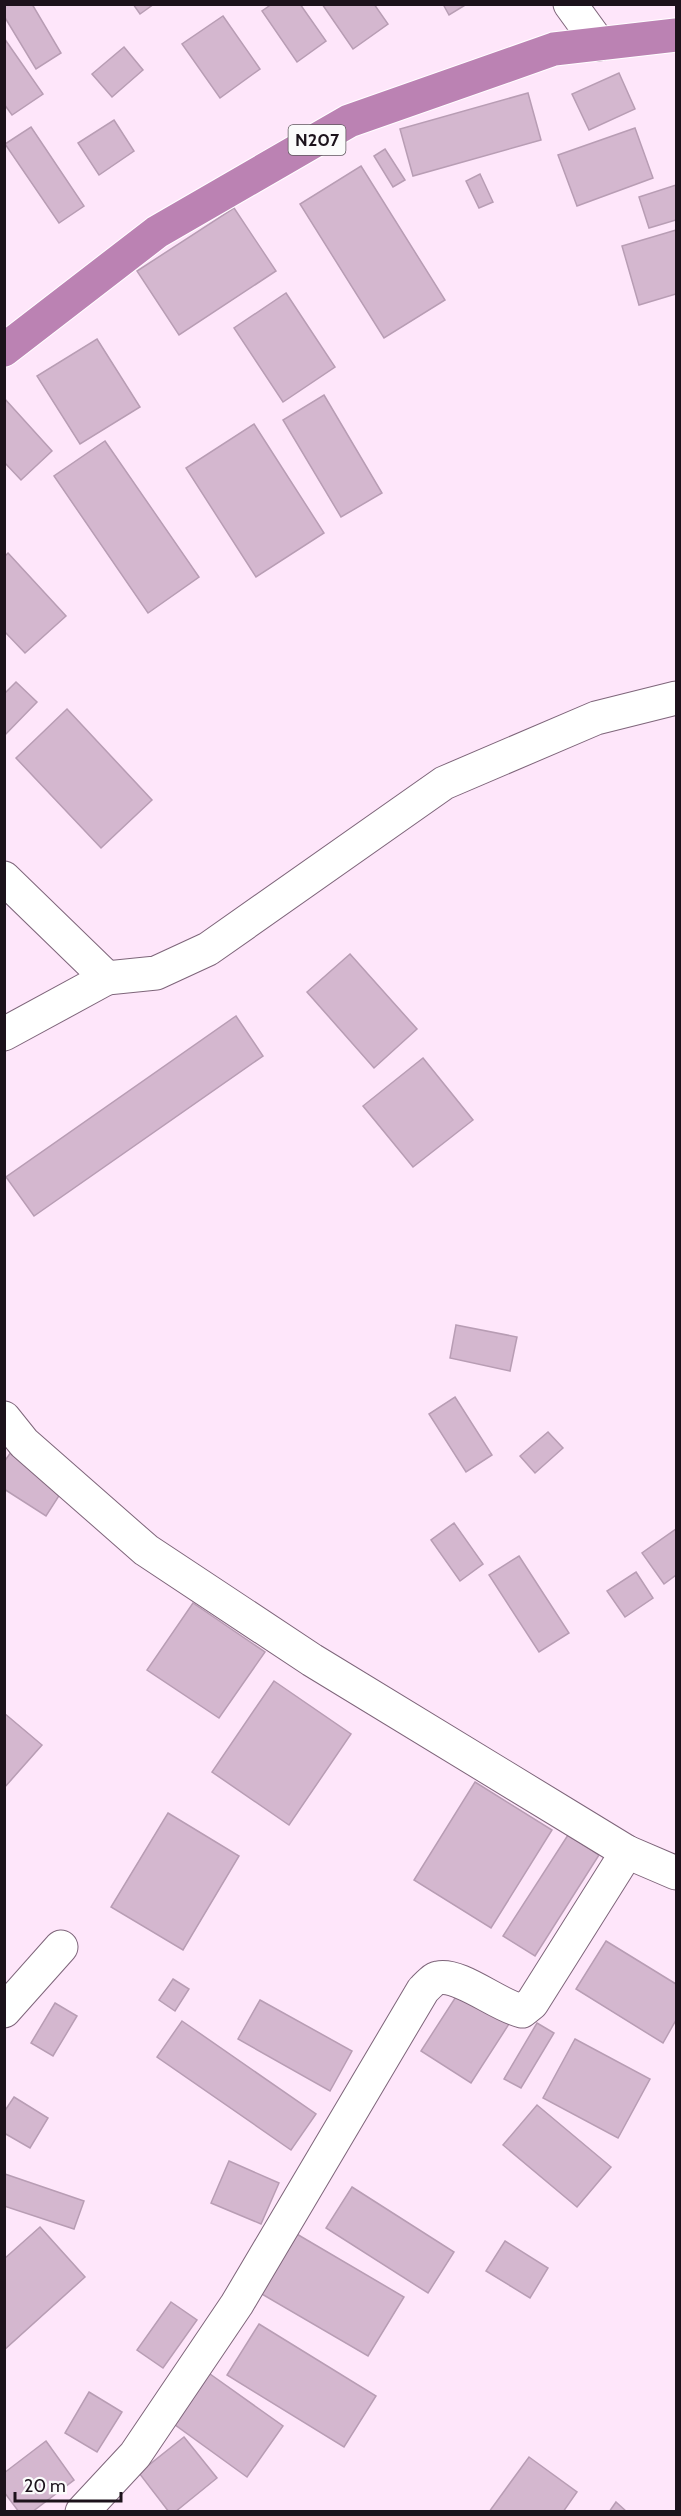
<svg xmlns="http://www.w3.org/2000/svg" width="681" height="2516" viewBox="0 0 681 2516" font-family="Cabin,sans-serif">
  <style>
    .building { fill: #d4b7cf; stroke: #b89db4; stroke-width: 1.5 }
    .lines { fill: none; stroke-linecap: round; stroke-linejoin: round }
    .minor-casing { stroke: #7e657a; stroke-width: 35 }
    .highway-casing { stroke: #fff; stroke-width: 35 }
    .minor { stroke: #fff; stroke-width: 33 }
    .highway { stroke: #bb82b3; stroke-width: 33 }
    .labels { text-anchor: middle; stroke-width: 4.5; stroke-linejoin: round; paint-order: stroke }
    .shield { fill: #fbfbfb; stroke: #5f585e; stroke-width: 1.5 }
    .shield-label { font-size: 18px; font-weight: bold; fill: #1c121b }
  </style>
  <rect width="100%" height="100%" fill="#fee6fa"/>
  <g class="building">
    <path d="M 4,4 L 32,4 L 61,53 L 36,69 L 4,16 Z"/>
    <path d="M 133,4 L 154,4 L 140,14 Z"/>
    <path d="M 272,4 L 300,4 L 326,41 L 297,62 L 262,11 Z"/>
    <path d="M 322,4 L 374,4 L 388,24 L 353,49 Z"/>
    <path d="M 443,4 L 467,4 L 449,15 Z"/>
    <path d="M 223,16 L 260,69 L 220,98 L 182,44 Z"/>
    <path d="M 4,38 L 43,94 L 12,115 L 4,104 Z"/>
    <path d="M 124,47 L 143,70 L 112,97 L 92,74 Z"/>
    <path d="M 619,73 L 635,109 L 589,130 L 572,94 Z"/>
    <path d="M 528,93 L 541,140 L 413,176 L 400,129 Z"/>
    <path d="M 114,120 L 134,151 L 99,175 L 78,143 Z"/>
    <path d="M 31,127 L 84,206 L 59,223 L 5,144 Z"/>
    <path d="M 635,128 L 653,178 L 577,206 L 558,155 Z"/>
    <path d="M 385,149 L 405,180 L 393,187 L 374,156 Z"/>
    <path d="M 361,166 L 445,300 L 384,338 L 300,204 Z"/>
    <path d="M 480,174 L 493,202 L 479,208 L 466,181 Z"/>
    <path d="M 676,185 L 676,220 L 649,228 L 639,197 Z"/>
    <path d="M 234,208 L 276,271 L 179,335 L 137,271 Z"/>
    <path d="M 676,230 L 676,294 L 639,305 L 622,246 Z"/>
    <path d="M 286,293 L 335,367 L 283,402 L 234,328 Z"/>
    <path d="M 97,339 L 140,407 L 80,444 L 37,376 Z"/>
    <path d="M 324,395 L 382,493 L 341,517 L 283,420 Z"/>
    <path d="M 4,398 L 52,451 L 21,480 L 4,462 Z"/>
    <path d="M 254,424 L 324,533 L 256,577 L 186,468 Z"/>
    <path d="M 105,441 L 199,577 L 148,613 L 54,476 Z"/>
    <path d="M 8,553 L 66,616 L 25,653 L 4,631 L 4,557 Z"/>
    <path d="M 16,682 L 37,702 L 4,736 L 4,694 Z"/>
    <path d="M 67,709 L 152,800 L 101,848 L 16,758 Z"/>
    <path d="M 350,954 L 417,1029 L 374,1068 L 307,992 Z"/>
    <path d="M 236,1016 L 263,1056 L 34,1216 L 6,1177 Z"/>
    <path d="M 423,1058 L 473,1120 L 413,1167 L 363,1106 Z"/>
    <path d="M 456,1325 L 517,1337 L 510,1371 L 450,1358 Z"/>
    <path d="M 455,1397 L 492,1455 L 466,1472 L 429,1414 Z"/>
    <path d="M 548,1432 L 563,1448 L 535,1473 L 520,1456 Z"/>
    <path d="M 11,1452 L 64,1488 L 46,1516 L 4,1489 L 4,1462 Z"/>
    <path d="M 454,1523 L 483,1564 L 460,1581 L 431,1540 Z"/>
    <path d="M 676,1529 L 676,1575 L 664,1584 L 642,1553 Z"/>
    <path d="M 519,1556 L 569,1633 L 539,1652 L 489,1575 Z"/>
    <path d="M 636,1572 L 653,1598 L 625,1617 L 607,1591 Z"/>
    <path d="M 193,1603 L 265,1652 L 219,1718 L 147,1670 Z"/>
    <path d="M 274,1681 L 351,1734 L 289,1825 L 212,1772 Z"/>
    <path d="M 4,1713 L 42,1745 L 4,1788 Z"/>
    <path d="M 475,1782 L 552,1830 L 491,1928 L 414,1880 Z"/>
    <path d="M 168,1813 L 239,1856 L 183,1950 L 111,1907 Z"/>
    <path d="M 568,1835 L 599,1855 L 535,1956 L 503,1936 Z"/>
    <path d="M 606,1941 L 676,1984 L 676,2020 L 663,2043 L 576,1989 Z"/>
    <path d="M 173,1979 L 189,1989 L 175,2011 L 159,2000 Z"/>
    <path d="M 459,1992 L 509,2024 L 471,2083 L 421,2051 Z"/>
    <path d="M 260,2000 L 352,2051 L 330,2091 L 238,2039 Z"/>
    <path d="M 55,2003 L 77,2016 L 53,2056 L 31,2043 Z"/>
    <path d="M 182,2021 L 316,2114 L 291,2150 L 157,2057 Z"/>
    <path d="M 537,2023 L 554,2033 L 521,2088 L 504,2079 Z"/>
    <path d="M 575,2039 L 650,2079 L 618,2138 L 543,2098 Z"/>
    <path d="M 14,2097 L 48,2118 L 30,2148 L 4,2133 L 4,2112 Z"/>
    <path d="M 537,2105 L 611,2167 L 577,2207 L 503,2145 Z"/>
    <path d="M 229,2161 L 279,2183 L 261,2224 L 211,2203 Z"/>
    <path d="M 5,2174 L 84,2201 L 74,2229 L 4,2206 Z"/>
    <path d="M 352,2187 L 454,2252 L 428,2293 L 326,2228 Z"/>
    <path d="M 40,2227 L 85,2277 L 4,2350 L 4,2259 Z"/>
    <path d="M 295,2233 L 404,2297 L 368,2356 L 260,2293 Z"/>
    <path d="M 505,2241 L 548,2268 L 530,2298 L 486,2271 Z"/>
    <path d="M 171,2302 L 197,2320 L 163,2368 L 137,2350 Z"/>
    <path d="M 259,2324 L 376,2396 L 344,2447 L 227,2375 Z"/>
    <path d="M 203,2369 L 283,2426 L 247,2477 L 167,2419 Z"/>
    <path d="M 89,2392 L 122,2412 L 97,2452 L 65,2433 Z"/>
    <path d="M 184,2437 L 217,2478 L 175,2512 L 169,2512 L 139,2473 Z"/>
    <path d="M 46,2441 L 74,2480 L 32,2512 L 19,2512 L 4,2492 L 4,2473 Z"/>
    <path d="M 529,2457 L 577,2492 L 563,2512 L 489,2512 Z"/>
    <path d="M 616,2502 L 627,2512 L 609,2512 Z"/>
  </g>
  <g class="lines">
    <g class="minor-casing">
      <g id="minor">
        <path d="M 570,4 L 599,44"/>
        <path d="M 4,878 L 107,978 L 4,1034"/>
        <path d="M 107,978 L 156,973 L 208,949 L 444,783 L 596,718 L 676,698"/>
        <path d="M 4,1418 L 24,1443 L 146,1550 L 312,1660 L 568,1816 L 627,1852 L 676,1873"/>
        <path d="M 4,2011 L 61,1947"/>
        <path d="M 82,2512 L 135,2455 L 237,2304 L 423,1990 C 427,1986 433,1979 438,1978 C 460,1973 498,2006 522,2011 L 532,2003 L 627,1852"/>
      </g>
    </g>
    <g class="highway-casing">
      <path id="highway" d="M 4,350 L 157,232 L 349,121 L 554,49 L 676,35"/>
    </g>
    <use href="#minor" class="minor"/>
    <use href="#highway" class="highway"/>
  </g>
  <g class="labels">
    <rect class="shield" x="288.5" y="125" width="57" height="30" rx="4.5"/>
    <g class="shield-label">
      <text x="317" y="146">N207</text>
    </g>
  </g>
  <rect width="681" height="2516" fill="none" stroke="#1c121b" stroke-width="12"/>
  <path d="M15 2492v9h106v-9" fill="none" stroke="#1c121b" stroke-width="3"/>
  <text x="24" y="2492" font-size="18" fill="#1c121b" stroke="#fbfbfb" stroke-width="4.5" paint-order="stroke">20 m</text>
</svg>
